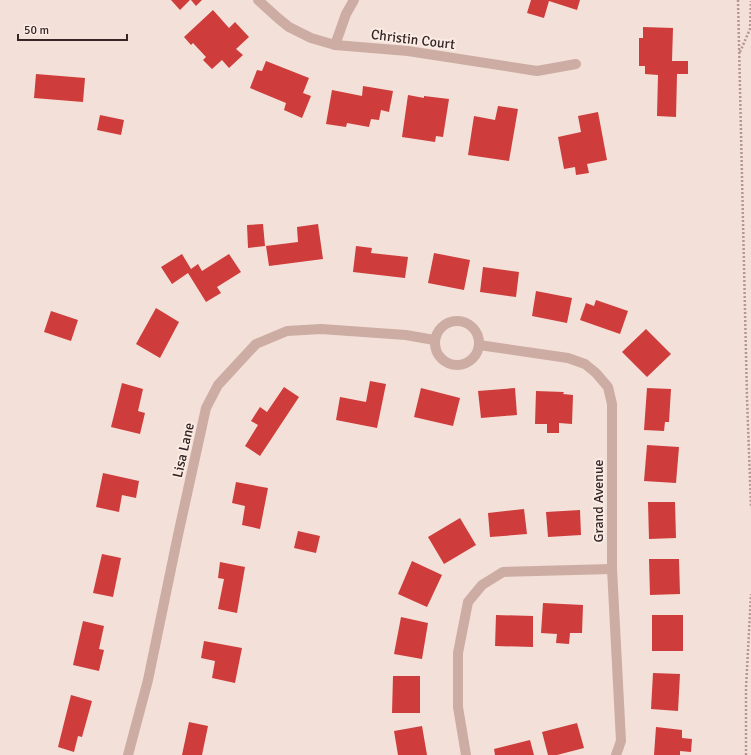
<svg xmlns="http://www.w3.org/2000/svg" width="751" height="755" viewBox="0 0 751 755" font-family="Signika,sans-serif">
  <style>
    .building { fill: #ce3c3b }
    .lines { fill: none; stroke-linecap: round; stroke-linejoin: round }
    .path { stroke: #b7968e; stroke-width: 2.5; stroke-dasharray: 2 2; stroke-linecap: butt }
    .minor { stroke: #ccaca3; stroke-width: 10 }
    .labels { text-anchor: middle; stroke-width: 4; stroke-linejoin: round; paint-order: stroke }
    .street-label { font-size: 14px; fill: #362726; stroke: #faebe5 }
  </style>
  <rect width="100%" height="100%" fill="#f3e0d8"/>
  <g class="building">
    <path d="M 171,0 L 190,0 L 180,10 Z"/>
    <path d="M 191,0 L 202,0 L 196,6 Z"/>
    <path d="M 531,0 L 580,0 L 577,10 L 549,1 L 544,18 L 527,13 Z"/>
    <path d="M 213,10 L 229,28 L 235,22 L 249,37 L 236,49 L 243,55 L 229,68 L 222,60 L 212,69 L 203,60 L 206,57 L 193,43 L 191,45 L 184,37 Z"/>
    <path d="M 643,27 L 673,28 L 672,61 L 688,61 L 688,74 L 677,74 L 676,117 L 657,116 L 658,75 L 645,74 L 645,66 L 639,66 L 639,38 L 643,38 Z"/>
    <path d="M 266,61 L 309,78 L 303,93 L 311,96 L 302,118 L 284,110 L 286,103 L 250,88 L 257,70 L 262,71 Z"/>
    <path d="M 36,74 L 85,78 L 83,102 L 34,98 Z"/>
    <path d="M 363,86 L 393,91 L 389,112 L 381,110 L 379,120 L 371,119 L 369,127 L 347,123 L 346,127 L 326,124 L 332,90 L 362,96 Z"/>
    <path d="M 408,95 L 424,98 L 424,96 L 449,99 L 443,137 L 436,136 L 435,142 L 402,137 Z"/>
    <path d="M 498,106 L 518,109 L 509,161 L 468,155 L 474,116 L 495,120 Z"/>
    <path d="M 598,112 L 607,160 L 587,164 L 589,173 L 576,175 L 575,167 L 564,169 L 558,137 L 581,132 L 578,116 Z"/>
    <path d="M 100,115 L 124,120 L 121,135 L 97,130 Z"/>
    <path d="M 263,224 L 265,246 L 248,248 L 247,225 Z"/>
    <path d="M 318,224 L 323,259 L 269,266 L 266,246 L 298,242 L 297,227 Z"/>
    <path d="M 356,246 L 372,248 L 371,253 L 408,257 L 405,278 L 353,272 Z"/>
    <path d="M 434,253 L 470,260 L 464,290 L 428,283 Z"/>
    <path d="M 182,254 L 191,269 L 198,264 L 202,271 L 229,254 L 241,272 L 217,287 L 221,293 L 206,302 L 188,273 L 172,284 L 161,267 Z"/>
    <path d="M 483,267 L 519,272 L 516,297 L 480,292 Z"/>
    <path d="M 536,291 L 572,298 L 567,323 L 532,316 Z"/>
    <path d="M 596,300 L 628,311 L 620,334 L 580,320 L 586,303 L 594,306 Z"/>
    <path d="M 156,308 L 179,322 L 160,358 L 136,344 Z"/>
    <path d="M 51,311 L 78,320 L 71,341 L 44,332 Z"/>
    <path d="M 646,329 L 671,354 L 647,377 L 622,352 Z"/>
    <path d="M 370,381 L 386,384 L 377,428 L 336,420 L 340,397 L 366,402 Z"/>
    <path d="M 122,383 L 143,389 L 138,411 L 145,413 L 140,434 L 111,427 Z"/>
    <path d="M 284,387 L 299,397 L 260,456 L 245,446 L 258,425 L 251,421 L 260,407 L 267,412 Z"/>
    <path d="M 421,388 L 460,398 L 453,426 L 414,417 Z"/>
    <path d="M 515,388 L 517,415 L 481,418 L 478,391 Z"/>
    <path d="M 647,388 L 671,389 L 669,422 L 665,422 L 664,431 L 644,430 Z"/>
    <path d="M 536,391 L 564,392 L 563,394 L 573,395 L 572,424 L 559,423 L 559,433 L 547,433 L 547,424 L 535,424 Z"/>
    <path d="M 647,445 L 679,447 L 676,483 L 644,481 Z"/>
    <path d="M 103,473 L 139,481 L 136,498 L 122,495 L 119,512 L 96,507 Z"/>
    <path d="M 236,482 L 268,488 L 260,529 L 242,525 L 245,506 L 232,503 Z"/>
    <path d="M 648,502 L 675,502 L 676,538 L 649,539 Z"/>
    <path d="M 524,509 L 527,534 L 490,537 L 488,513 Z"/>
    <path d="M 580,510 L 581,535 L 548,537 L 546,512 Z"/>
    <path d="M 460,518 L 476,545 L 444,564 L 428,537 Z"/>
    <path d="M 298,531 L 320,536 L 316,553 L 294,548 Z"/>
    <path d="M 102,554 L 121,558 L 113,597 L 93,593 Z"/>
    <path d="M 649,559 L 679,559 L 680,594 L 650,595 Z"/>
    <path d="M 412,561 L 442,575 L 427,607 L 398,594 Z"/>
    <path d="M 220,562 L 245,567 L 237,613 L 218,609 L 224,579 L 218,578 Z"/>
    <path d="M 543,603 L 583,605 L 582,633 L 570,633 L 569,644 L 556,643 L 557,634 L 541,633 Z"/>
    <path d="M 496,615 L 533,616 L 533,647 L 495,646 Z"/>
    <rect x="652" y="615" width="31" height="36"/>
    <path d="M 401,617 L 428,623 L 422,659 L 394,654 Z"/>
    <path d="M 83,621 L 104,626 L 99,649 L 104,650 L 99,671 L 73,665 Z"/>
    <path d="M 204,641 L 242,648 L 235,683 L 212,678 L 215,661 L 201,658 Z"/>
    <path d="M 653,673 L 680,674 L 678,711 L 651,709 Z"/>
    <path d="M 393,676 L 420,676 L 420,713 L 392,713 Z"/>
    <path d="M 71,695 L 92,701 L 82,737 L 78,736 L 74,752 L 58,747 Z"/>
    <path d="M 189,722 L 208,726 L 202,755 L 182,755 Z"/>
    <path d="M 577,723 L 584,748 L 557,755 L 548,755 L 542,732 Z"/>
    <path d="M 422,726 L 427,755 L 398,755 L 394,731 Z"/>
    <path d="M 656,727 L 682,730 L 682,738 L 692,739 L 691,752 L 680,751 L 680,755 L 654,755 Z"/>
    <path d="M 530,740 L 534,755 L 495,755 L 494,749 Z"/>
  </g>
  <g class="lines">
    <g class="path">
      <path d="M 738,0 L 747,398 L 751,506"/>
      <path d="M 740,52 L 750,29 L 751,1"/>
      <path d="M 746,755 L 746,688 L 751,594"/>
    </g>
    <g class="minor">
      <path d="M 258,0 L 279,19 L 289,27 L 311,38 L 335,45 L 408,51 L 537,71 L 576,64"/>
      <path d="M 335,45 L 346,14 L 354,0"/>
      <circle cx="457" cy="343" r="22"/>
      <path d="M 479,345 L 568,358 L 585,364 L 596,373 L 608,387 L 612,404 L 612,569 L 621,741 L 616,755"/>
      <path d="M 128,755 L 148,680 L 178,535 L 206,408 L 218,385 L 256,344 L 287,331 L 321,329 L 406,335 L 434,340"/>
      <path d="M 466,755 L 458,707 L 458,653 L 468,602 L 482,585 L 503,572 L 612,569"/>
    </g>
  </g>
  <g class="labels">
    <g class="street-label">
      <text transform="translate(413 39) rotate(7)" y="5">Christin Court</text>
      <text transform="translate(183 450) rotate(-77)" y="5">Lisa Lane</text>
      <text transform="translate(598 501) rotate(-90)" y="5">Grand Avenue</text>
    </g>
  </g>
  <path d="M18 34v6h109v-6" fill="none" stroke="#362726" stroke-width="2"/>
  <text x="24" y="34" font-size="12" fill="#362726" stroke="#faebe5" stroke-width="3" paint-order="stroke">50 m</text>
</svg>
